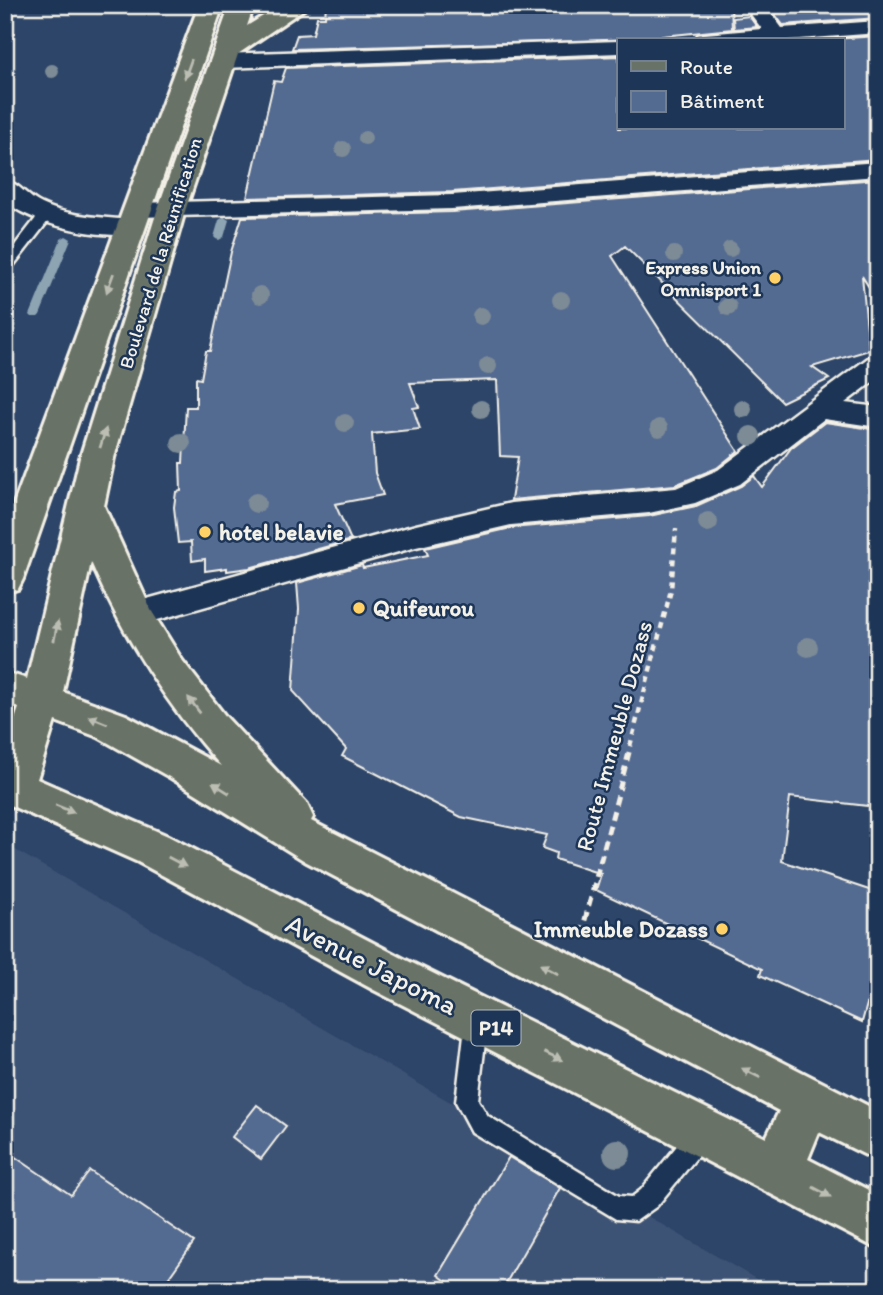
<svg xmlns="http://www.w3.org/2000/svg" width="883" height="1295" viewBox="0 0 883 1295" font-family="Itim,sans-serif">
  <style>
    .built { fill: #3c5376 }
    .lines { fill: none; stroke-linecap: round; stroke-linejoin: round }
    .stream { fill: #8da4b3; fill-rule: evenodd }
    .building { fill: #536a91; stroke: #f4f1e8; stroke-width: 2 }
    .service-casing { stroke: #f4f1e8; stroke-width: 5 }
    .minor-casing { stroke: #f4f1e8; stroke-width: 5 }
    .primary-casing { stroke: #f4f1e8; stroke-width: 6 }
    .path-far1 { stroke: #f4f1e8; stroke-width: 4.5; stroke-dasharray: 6 5; stroke-linecap: butt }
    .path { stroke: #f4f1e8; stroke-width: 5; stroke-dasharray: 9 6; stroke-linecap: butt }
    .service { fill: #1d3557; fill-rule: evenodd }
    .minor { fill: #1d3557; fill-rule: evenodd }
    .primary { fill: #697266; fill-rule: evenodd }
    .tree { fill: #7c8b96 }
    .oneway { fill: #bcbeb4 }
    .poi-dot { fill: #ffd166; stroke: #1d3557; stroke-width: 2.5 }
    .labels { text-anchor: middle; stroke-width: 5; stroke-linejoin: round; paint-order: stroke }
    .far-street-label { font-size: 19px; fill: #f4f1e8; stroke: #1d3557 }
    .far-poi-label { font-size: 19px; font-weight: bold; fill: #f4f1e8; stroke: #1d3557; text-anchor: end }
    .shield { fill: #1d3557; stroke: #b4b9bc; stroke-width: 2 }
    .shield-label { font-size: 21px; font-weight: bold; fill: #f4f1e8 }
    .poi-label { font-size: 23px; font-weight: bold; fill: #f4f1e8; stroke: #1d3557; text-anchor: start }
    .street-label { font-size: 23px; fill: #f4f1e8; stroke: #1d3557 }
    .near-street-label { font-size: 28px; fill: #f4f1e8; stroke: #1d3557 }
  </style>
  <rect width="100%" height="100%" fill="#2d4568"/>
  <filter id="ink" filterUnits="userSpaceOnUse"><feTurbulence type="fractalNoise" baseFrequency=".0143" numOctaves="2"/><feDisplacementMap in="SourceGraphic" scale="14" xChannelSelector="R" yChannelSelector="G"/><feConvolveMatrix kernelMatrix="1 2 1 2 8 2 1 2 1" color-interpolation-filters="sRGB"/></filter>
  <g filter="url(#ink)">
    <path class="built" d="M 5,844 L 775,1290 L 5,1290 Z"/>
    <g class="lines">
      <g class="stream">
        <path d="M 224,217 L 229,220 L 224,237 L 219,240 L 216,239 L 214,237 L 219,220 Z"/>
        <path d="M 66,236 L 71,239 L 40,315 L 38,317 L 32,317 L 30,315 L 61,239 Z"/>
      </g>
    </g>
    <g class="building">
      <path d="M 326,5 L 731,5 L 732,29 L 623,40 L 292,49 L 297,35 L 313,34 L 317,17 L 325,17 Z"/>
      <path d="M 839,5 L 878,5 L 878,18 L 783,25 L 774,13 Z"/>
      <path d="M 749,16 L 757,27 L 734,29 L 733,18 Z"/>
      <path d="M 878,36 L 878,159 L 452,192 L 247,198 L 274,81 L 281,82 L 286,68 L 619,56 L 619,128 L 843,128 L 843,40 L 818,40 Z"/>
      <path d="M 878,179 L 878,302 L 862,276 L 869,350 L 812,367 L 829,379 L 782,402 L 625,246 L 612,256 L 738,451 L 717,468 L 675,485 L 511,500 L 518,457 L 500,456 L 497,380 L 410,383 L 419,407 L 413,408 L 420,429 L 372,434 L 375,473 L 383,495 L 335,504 L 351,540 L 249,568 L 227,571 L 227,568 L 205,571 L 205,559 L 192,561 L 191,542 L 178,543 L 174,507 L 176,492 L 181,491 L 180,463 L 183,463 L 186,407 L 196,407 L 196,378 L 201,379 L 206,351 L 210,351 L 231,252 L 242,217 L 452,212 Z"/>
      <path d="M 825,422 L 878,430 L 878,707 L 870,706 L 877,807 L 790,797 L 782,861 L 878,893 L 878,1011 L 867,1004 L 862,1022 L 760,975 L 762,969 L 596,890 L 601,874 L 555,859 L 556,853 L 542,848 L 547,835 L 461,817 L 342,756 L 346,749 L 293,691 L 299,609 L 297,583 L 362,565 L 363,568 L 428,555 L 425,548 L 511,528 L 649,516 L 696,506 L 741,486 L 754,476 L 762,487 L 791,448 Z"/>
      <path d="M 257,1105 L 286,1126 L 261,1159 L 232,1137 Z"/>
      <path d="M 5,1150 L 71,1195 L 90,1171 L 194,1242 L 160,1290 L 5,1290 Z"/>
      <path d="M 509,1157 L 560,1188 L 502,1290 L 459,1290 L 438,1275 Z"/>
    </g>
    <g class="lines">
      <g class="service-casing">
        <g id="service">
          <path d="M 45,212 L 52,216 L 10,270 L 5,271 L 5,258 L 40,213 Z"/>
          <path d="M 477,1008 L 485,1011 L 488,1018 L 478,1100 L 488,1116 L 619,1196 L 632,1197 L 641,1190 L 693,1126 L 701,1123 L 709,1126 L 712,1134 L 709,1142 L 657,1206 L 636,1221 L 616,1219 L 472,1132 L 456,1102 L 466,1018 L 469,1011 Z"/>
        </g>
      </g>
      <g class="minor-casing">
        <g id="minor">
          <path d="M 744,5 L 765,5 L 782,28 L 878,21 L 878,33 L 787,40 L 695,40 L 698,35 L 706,34 L 762,29 Z"/>
          <path d="M 619,41 L 619,53 L 222,68 L 211,61 L 222,54 Z"/>
          <path d="M 878,162 L 878,176 L 452,209 L 137,217 L 128,215 L 125,210 L 128,205 L 137,203 L 452,195 Z"/>
          <path d="M 5,180 C 19,183 28,198 42,204 C 69,217 101,217 130,220 L 139,223 L 143,228 L 139,233 C 106,241 30,224 5,201 Z"/>
          <path d="M 878,355 L 878,378 L 845,403 L 878,407 L 878,427 L 824,419 L 740,484 L 695,503 L 649,513 L 511,525 L 416,547 L 136,626 L 124,623 L 120,614 L 124,605 L 136,602 L 416,525 L 511,503 L 676,488 L 718,470 L 868,358 Z"/>
        </g>
      </g>
      <g class="primary-casing">
        <g id="primary">
          <path d="M 199,5 L 223,5 L 23,579 L 18,589 L 5,593 L 5,528 Z"/>
          <path d="M 230,5 L 254,5 L 247,26 L 281,5 L 310,5 L 238,54 L 185,211 L 114,458 L 104,506 L 151,610 L 182,660 L 226,717 L 307,804 L 313,817 L 311,821 L 878,1111 L 878,1161 L 819,1132 L 808,1159 L 878,1195 L 878,1249 L 374,990 L 138,862 L 5,803 L 5,749 L 19,708 L 5,703 L 5,672 L 27,679 L 80,458 L 157,211 ZM 91,562 C 124,638 166,704 221,766 L 126,715 L 63,692 ZM 55,721 L 98,737 L 171,778 L 305,861 L 779,1111 L 766,1138 L 406,960 L 168,836 L 37,779 Z"/>
        </g>
      </g>
      <path class="path-far1" d="M 630,746 L 671,590 L 676,529"/>
      <path class="path" d="M 581,935 L 631,745"/>
      <use href="#service" class="service"/>
      <use href="#minor" class="minor"/>
      <use href="#primary" class="primary"/>
    </g>
    <g class="tree">
      <circle cx="52" cy="71" r="7"/>
      <circle cx="365" cy="138" r="7"/>
      <circle cx="343" cy="149" r="8"/>
      <circle cx="730" cy="249" r="8"/>
      <circle cx="674" cy="254" r="8"/>
      <circle cx="260" cy="295" r="9"/>
      <circle cx="561" cy="300" r="9"/>
      <circle cx="728" cy="307" r="9"/>
      <circle cx="481" cy="316" r="9"/>
      <circle cx="488" cy="366" r="9"/>
      <circle cx="481" cy="409" r="9"/>
      <circle cx="743" cy="409" r="9"/>
      <circle cx="345" cy="423" r="9"/>
      <circle cx="659" cy="428" r="9"/>
      <circle cx="751" cy="436" r="10"/>
      <circle cx="181" cy="443" r="10"/>
      <circle cx="256" cy="503" r="10"/>
      <circle cx="708" cy="522" r="10"/>
      <circle cx="808" cy="647" r="10"/>
      <circle cx="617" cy="1153" r="14"/>
    </g>
    <defs><path id="oneway-solid" d="M-6-.8H1V-3.2L6.5 0L1 3.2V.8H-6Z" transform="scale(1.75)"/></defs>
    <g class="oneway">
      <use href="#oneway-solid" transform="translate(188 69) rotate(110)"/>
      <use href="#oneway-solid" transform="translate(110 283) rotate(110)"/>
      <use href="#oneway-solid" transform="translate(103 438) rotate(-73)"/>
      <use href="#oneway-solid" transform="translate(56 631) rotate(-78)"/>
      <use href="#oneway-solid" transform="translate(194 705) rotate(-127)"/>
      <use href="#oneway-solid" transform="translate(98 720) rotate(-158)"/>
      <use href="#oneway-solid" transform="translate(221 788) rotate(-148)"/>
      <use href="#oneway-solid" transform="translate(65 809) rotate(22)"/>
      <use href="#oneway-solid" transform="translate(177 862) rotate(28)"/>
      <use href="#oneway-solid" transform="translate(549 969) rotate(-152)"/>
      <use href="#oneway-solid" transform="translate(553 1056) rotate(26)"/>
      <use href="#oneway-solid" transform="translate(751 1073) rotate(-153)"/>
      <use href="#oneway-solid" transform="translate(822 1192) rotate(29)"/>
    </g>
  </g>
  <g class="poi-dot">
    <circle cx="775" cy="278" r="7"/>
    <circle cx="205" cy="532" r="7"/>
    <circle cx="359" cy="608" r="7"/>
    <circle cx="722" cy="929" r="7"/>
  </g>
  <g class="labels">
    <g class="far-street-label">
      <text transform="translate(160 253) rotate(-73)" y="7">Boulevard de la Réunification</text>
    </g>
    <g class="far-poi-label">
      <text x="761" y="274">Express Union<tspan x="761" dy="22">Omnisport 1</tspan></text>
    </g>
    <rect class="shield" x="471.5" y="1010.5" width="49" height="35" rx="5"/>
    <g class="shield-label">
      <text x="496" y="1035">P14</text>
    </g>
    <g class="poi-label">
      <text x="219" y="540">hotel belavie</text>
      <text x="373" y="616">Quifeurou</text>
      <text x="708" y="937" text-anchor="end">Immeuble Dozass</text>
    </g>
    <g class="street-label">
      <text transform="translate(614 736) rotate(-75)" y="8">Route Immeuble Dozass</text>
    </g>
    <g class="near-street-label">
      <text transform="translate(372 964) rotate(27)" y="10">Avenue Japoma</text>
    </g>
  </g>
  <rect width="883" height="1295" fill="none" stroke="#1d3557" stroke-width="28"/>
  <rect x="14" y="14" width="855" height="1267" fill="none" stroke="#f4f1e8" stroke-width="2.5" filter="url(#ink)"/>
  <rect x="617" y="38" width="228" height="91" fill="#1d3557" stroke="#738091" stroke-width="2"/>
  <rect x="631" y="61" width="35" height="10" fill="#697266" stroke="#738091" stroke-width="2"/>
  <text x="680" y="74" font-size="21" fill="#f4f1e8">Route</text>
  <rect x="631" y="91" width="35" height="21" fill="#536a91" stroke="#738091" stroke-width="2"/>
  <text x="680" y="108" font-size="21" fill="#f4f1e8">Bâtiment</text>
</svg>
